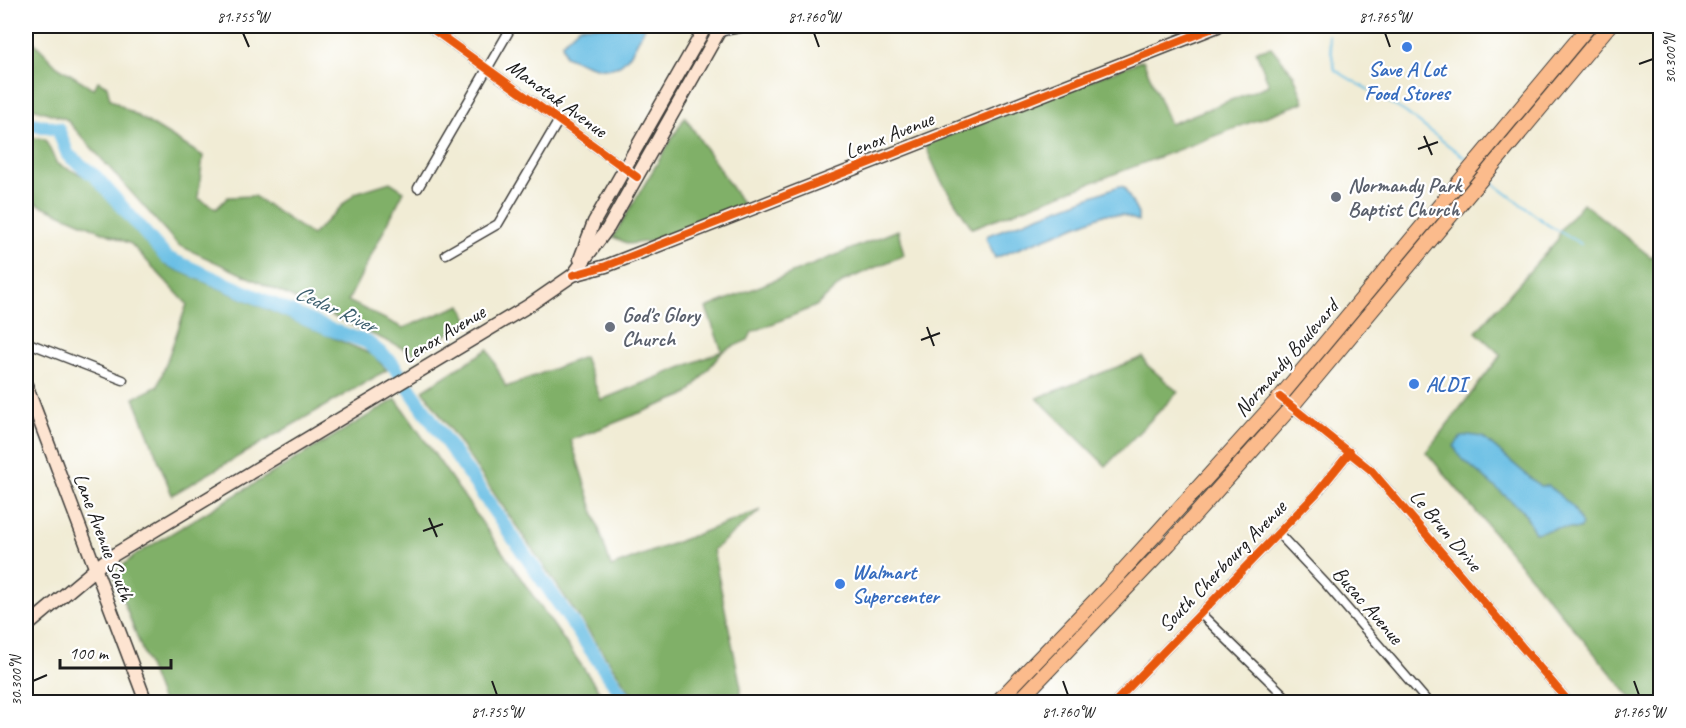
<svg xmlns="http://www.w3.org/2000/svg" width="1686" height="728" viewBox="0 0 1686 728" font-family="Caveat,sans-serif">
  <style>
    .forest { fill: #80b068; stroke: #4e6642; stroke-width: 1.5; fill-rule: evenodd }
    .water { fill: #67bee4; stroke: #426d80; stroke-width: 1.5 }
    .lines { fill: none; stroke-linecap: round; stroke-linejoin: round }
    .stream { stroke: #67bee4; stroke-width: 2 }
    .river { stroke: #67bee4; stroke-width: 14 }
    .street-casing { stroke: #3c3b38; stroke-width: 11 }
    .secondary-casing { stroke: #3c3b38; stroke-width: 15 }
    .primary-casing { stroke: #3c3b38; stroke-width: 16 }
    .street { stroke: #fff; stroke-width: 8 }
    .secondary { stroke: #fde4d1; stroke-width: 12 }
    .primary { stroke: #fbbb8c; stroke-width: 14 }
    .cycleway-casing { stroke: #fff; stroke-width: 11 }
    .cycleway { stroke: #e8590c; stroke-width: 8 }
    .ticks { fill: none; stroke: #1c1c1c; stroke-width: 2 }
    .shop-dot { fill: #3f7fe0; stroke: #fff; stroke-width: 2 }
    .worship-dot { fill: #6b7280; stroke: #fff; stroke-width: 2 }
    .labels { text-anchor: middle; stroke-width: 4.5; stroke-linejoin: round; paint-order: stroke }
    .shop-label { font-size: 21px; font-weight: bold; fill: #366cbe; stroke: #fff; text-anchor: start }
    .street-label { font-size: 21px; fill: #1c1c1c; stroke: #fff }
    .worship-label { font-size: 21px; font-weight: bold; fill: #5b616d; stroke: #fff; text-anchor: start }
    .water-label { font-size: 22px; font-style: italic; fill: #3a5d6c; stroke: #fff }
    .neatline { fill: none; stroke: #1c1c1c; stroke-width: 2 }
    .ticks-label { font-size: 15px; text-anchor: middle; fill: #1c1c1c }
  </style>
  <rect width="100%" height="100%" fill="#fff"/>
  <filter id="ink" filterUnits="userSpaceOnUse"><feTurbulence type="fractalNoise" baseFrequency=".0167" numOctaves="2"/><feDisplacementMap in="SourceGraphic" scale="12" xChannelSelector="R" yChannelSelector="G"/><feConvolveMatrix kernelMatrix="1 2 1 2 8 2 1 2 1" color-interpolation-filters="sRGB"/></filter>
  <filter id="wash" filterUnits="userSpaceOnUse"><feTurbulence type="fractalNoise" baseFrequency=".008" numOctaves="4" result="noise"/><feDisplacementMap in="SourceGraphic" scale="24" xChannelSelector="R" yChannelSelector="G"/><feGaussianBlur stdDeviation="1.35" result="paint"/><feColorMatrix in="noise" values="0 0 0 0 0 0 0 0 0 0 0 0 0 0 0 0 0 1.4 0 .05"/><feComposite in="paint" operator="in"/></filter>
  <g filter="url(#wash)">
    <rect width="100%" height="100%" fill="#f1ecd5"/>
    <g class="forest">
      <path d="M 26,34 L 57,66 L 94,89 L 98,81 L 107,86 L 110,99 L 203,156 L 198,198 L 216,209 L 228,197 L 254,196 L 312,235 L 355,193 L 390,182 L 404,191 L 348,301 L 403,328 L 461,305 L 469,321 L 415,354 L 178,245 L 66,119 L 26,106 Z"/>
      <path d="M 1271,47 L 1294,75 L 1304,102 L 972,228 L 940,179 L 925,145 L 1143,60 L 1170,124 L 1269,85 L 1256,51 Z"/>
      <path d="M 685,117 L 743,205 L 659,240 L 629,244 L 613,237 Z"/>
      <path d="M 26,137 L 45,139 L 57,164 L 89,178 L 165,265 L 373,355 L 387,370 L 172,495 L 134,398 L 158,386 L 187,304 L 131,244 L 26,199 Z"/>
      <path d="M 1583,203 L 1651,257 L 1660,251 L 1660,702 L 1635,702 L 1426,452 L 1501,355 L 1476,332 L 1558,239 L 1560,230 ZM 1482,437 L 1540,486 L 1579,529 L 1557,528 L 1535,533 Z"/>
      <path d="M 898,230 L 904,255 L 844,281 L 816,306 L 752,332 L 748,340 L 723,351 L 688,394 L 571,440 L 611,567 L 761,510 L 713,550 L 741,687 L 741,702 L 637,702 L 423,390 L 488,349 L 506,387 L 584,357 L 601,400 L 722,351 L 706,308 Z"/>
      <path d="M 1143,357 L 1146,364 L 1178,392 L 1106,466 L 1037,398 Z"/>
      <path d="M 396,399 L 607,702 L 162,702 L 113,574 L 135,555 Z"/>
    </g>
    <g class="water">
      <path d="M 580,26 L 645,26 C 623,74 616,77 565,56 L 562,43 Z"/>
      <path d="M 1119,186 L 1124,187 L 1138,214 L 1138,221 L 1123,215 L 1106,214 L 995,258 L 986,238 L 988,235 Z"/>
      <path d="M 1469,435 L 1482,437 L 1540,486 L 1549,486 L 1573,507 L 1582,525 L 1579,529 L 1557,528 L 1535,533 L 1524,512 L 1459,456 L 1454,446 L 1460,438 Z"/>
    </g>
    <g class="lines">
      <g class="stream">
        <path d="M 1328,35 L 1335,70 L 1405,112 L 1465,158"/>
        <path d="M 1493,183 L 1548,225 L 1581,244"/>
      </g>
      <path class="river" d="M 26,123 L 58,129 L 68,155 L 96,177 L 167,258 L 329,329 L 367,342 L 391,362 L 627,702"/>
    </g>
  </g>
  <g filter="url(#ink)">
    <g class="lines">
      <g class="street-casing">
        <g id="street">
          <path d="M 428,26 L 637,177"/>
          <path d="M 718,32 L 750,26"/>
          <path d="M 418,188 L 512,26"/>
          <path d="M 446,254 L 498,224 L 559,120"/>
          <path d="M 26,342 L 123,380"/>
          <path d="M 1280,397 L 1372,471 L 1569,702"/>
          <path d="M 1278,533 L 1326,584 L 1428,702"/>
          <path d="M 1201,614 L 1291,702"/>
          <path d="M 1115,702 L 1316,494 L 1350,452"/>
        </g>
      </g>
      <g class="secondary-casing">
        <g id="secondary">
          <path d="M 580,259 L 594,222 L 706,26"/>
          <path d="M 573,275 L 608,228 L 722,26"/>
          <path d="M 26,385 L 146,702"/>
          <path d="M 26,627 L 107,559 L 528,306 L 573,275 L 606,266 L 1218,26"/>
        </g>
      </g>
      <g class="primary-casing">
        <g id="primary">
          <path d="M 997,702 L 1107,588 L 1280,397 L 1589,26"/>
          <path d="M 1018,702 L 1169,544 L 1293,405 L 1609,26"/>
        </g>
      </g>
      <use href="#street" class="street"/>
      <use href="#secondary" class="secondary"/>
      <use href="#primary" class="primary"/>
      <g class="cycleway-casing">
        <g id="cycleway">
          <path d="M 428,26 L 637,177"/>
          <path d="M 573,275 L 606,266 L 1218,26"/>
          <path d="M 1280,397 L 1372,471 L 1569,702"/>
          <path d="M 1115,702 L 1316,494 L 1350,452"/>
        </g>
      </g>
      <use href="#cycleway" class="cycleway"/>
    </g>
  </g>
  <path class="ticks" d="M 243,33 L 249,47M 814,33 L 819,47M 1385,33 L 1390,47M 1639,64 L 1653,59M 1424,136 L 1432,155M 1418,149 L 1438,142M 927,327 L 934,346M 921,340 L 940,333M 429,518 L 437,537M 423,531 L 443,524M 33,681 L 47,675M 492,681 L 497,695M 1063,681 L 1068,695M 1634,681 L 1639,695"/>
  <g class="shop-dot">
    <circle cx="1407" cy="47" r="6"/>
    <circle cx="1414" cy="384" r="6"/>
    <circle cx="840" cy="584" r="6"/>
  </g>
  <g class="worship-dot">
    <circle cx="1336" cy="197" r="6"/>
    <circle cx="610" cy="327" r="6"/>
  </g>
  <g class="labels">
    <g class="shop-label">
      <text x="1407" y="76" text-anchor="middle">Save A Lot<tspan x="1407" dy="24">Food Stores</tspan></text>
      <text x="1426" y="391">ALDI</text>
      <text x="852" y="579">Walmart<tspan x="852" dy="24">Supercenter</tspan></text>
    </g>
    <g class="street-label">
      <text transform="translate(557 98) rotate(36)" y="7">Manotak Avenue</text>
      <text transform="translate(889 135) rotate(-22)" y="7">Lenox Avenue</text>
      <text transform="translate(443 334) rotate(-31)" y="7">Lenox Avenue</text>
      <text transform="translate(1286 358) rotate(-49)" y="7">Normandy Boulevard</text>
      <text transform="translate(1446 530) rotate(50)" y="7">Le Brun Drive</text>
      <text transform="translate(104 537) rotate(69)" y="7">Lane Avenue South</text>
      <text transform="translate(1222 566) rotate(-46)" y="7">South Cherbourg Avenue</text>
      <text transform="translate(1368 605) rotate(49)" y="7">Busac Avenue</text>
    </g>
    <g class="worship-label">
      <text x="1348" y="192">Normandy Park<tspan x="1348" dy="24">Baptist Church</tspan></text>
      <text x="622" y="322">God's Glory<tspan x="622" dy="24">Church</tspan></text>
    </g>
    <g class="water-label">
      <text transform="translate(336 308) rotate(25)" y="8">Cedar River</text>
    </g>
  </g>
  <rect width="1686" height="728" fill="none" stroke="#fff" stroke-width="66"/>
  <path d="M60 659v9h111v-9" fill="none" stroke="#1c1c1c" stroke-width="3"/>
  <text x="69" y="659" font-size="18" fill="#1c1c1c" stroke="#ffffff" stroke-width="4.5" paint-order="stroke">100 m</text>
  <rect x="33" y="33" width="1620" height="662" class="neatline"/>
  <g class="ticks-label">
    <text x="243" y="22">81.755°W</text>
    <text x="814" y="22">81.760°W</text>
    <text x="1385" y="22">81.765°W</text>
    <text transform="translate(1670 59) rotate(-90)" y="5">30.300°N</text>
    <text transform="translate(16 681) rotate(-90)" y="5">30.300°N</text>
    <text x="497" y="717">81.755°W</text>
    <text x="1068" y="717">81.760°W</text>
    <text x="1639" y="717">81.765°W</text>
  </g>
</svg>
